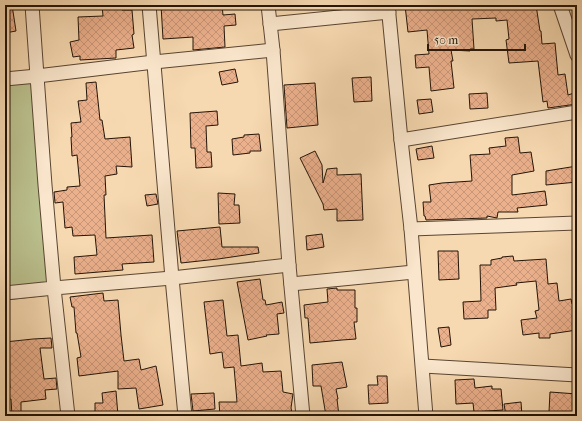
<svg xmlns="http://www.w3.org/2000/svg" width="582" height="421" viewBox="0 0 582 421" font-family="'IM FELL French Canon',serif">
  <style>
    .grass { fill: #bac08d; stroke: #6f6a4a }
    .building { fill: url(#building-cross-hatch); stroke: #241407 }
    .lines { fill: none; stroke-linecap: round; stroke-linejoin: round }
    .minor-casing { stroke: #594532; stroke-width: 15 }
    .minor { stroke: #fae6cc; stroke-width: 13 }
  </style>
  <defs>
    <pattern id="building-cross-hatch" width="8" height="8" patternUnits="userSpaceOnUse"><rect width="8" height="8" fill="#ebb08c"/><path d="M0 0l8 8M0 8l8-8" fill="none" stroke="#c99677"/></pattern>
  </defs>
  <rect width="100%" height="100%" fill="#f7d9b1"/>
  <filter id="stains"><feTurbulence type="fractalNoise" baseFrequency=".005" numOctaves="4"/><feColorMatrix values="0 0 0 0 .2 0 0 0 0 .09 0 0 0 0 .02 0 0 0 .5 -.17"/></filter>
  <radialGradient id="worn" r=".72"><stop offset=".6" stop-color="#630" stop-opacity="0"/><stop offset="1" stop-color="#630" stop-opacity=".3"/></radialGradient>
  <path class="grass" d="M 31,80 L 50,295 L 5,300 L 5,82 Z"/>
  <g class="building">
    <path d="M 5,5 L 12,5 L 16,31 L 5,33 Z"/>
    <path d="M 102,5 L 121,5 L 122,10 L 132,10 L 134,34 L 132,35 L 134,48 L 116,50 L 116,58 L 80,60 L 80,56 L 73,57 L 70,42 L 79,40 L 78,17 L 103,16 Z"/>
    <path d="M 161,5 L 222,5 L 223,15 L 235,14 L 236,25 L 224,26 L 225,47 L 193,50 L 193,37 L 163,39 Z"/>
    <path d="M 405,5 L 536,5 L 540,31 L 541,31 L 542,44 L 555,43 L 558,75 L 565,74 L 568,95 L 577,92 L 577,104 L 548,108 L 547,101 L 543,102 L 538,61 L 509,63 L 506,40 L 509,39 L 507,20 L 496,21 L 496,18 L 472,19 L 474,49 L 470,49 L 470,51 L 451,50 L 453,61 L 451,61 L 454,88 L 431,91 L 429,67 L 416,68 L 415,55 L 429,54 L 427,30 L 408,32 Z"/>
    <path d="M 235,69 L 238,82 L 222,85 L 219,72 Z"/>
    <path d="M 371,77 L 372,101 L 354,102 L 352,78 Z"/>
    <path d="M 96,82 L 100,120 L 102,120 L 105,139 L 130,137 L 132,167 L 116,166 L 117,174 L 105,176 L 106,195 L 104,195 L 106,238 L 152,235 L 154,262 L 122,264 L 123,270 L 75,274 L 74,257 L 97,255 L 95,235 L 73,236 L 72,227 L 65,228 L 63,202 L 55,203 L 54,192 L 67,190 L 67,187 L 80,186 L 77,155 L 72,156 L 71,137 L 72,137 L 71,123 L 81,122 L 78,101 L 87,100 L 86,83 Z"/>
    <path d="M 315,83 L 318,125 L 287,128 L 284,85 Z"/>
    <path d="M 487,93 L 488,108 L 470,109 L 469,94 Z"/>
    <path d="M 431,99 L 433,112 L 419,114 L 417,100 Z"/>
    <path d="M 217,111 L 218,125 L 206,126 L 207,152 L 211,152 L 212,167 L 196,168 L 195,148 L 191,148 L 190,113 Z"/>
    <path d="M 259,134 L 261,151 L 250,151 L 250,153 L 233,155 L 232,139 L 244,137 L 244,135 Z"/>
    <path d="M 518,137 L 520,153 L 531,152 L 534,171 L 512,175 L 512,195 L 545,191 L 547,205 L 517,208 L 518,212 L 498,212 L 497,218 L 487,216 L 487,218 L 426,220 L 425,216 L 424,216 L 423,202 L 431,202 L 429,185 L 442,183 L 472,181 L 470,155 L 490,154 L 489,148 L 506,146 L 505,138 Z"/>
    <path d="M 432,146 L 434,158 L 418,160 L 416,149 Z"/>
    <path d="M 315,151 L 322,165 L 323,183 L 327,169 L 337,168 L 337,175 L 361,174 L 363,220 L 337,221 L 337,209 L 324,210 L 323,204 L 300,158 Z"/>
    <path d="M 577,166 L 577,182 L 546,185 L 546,171 Z"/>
    <path d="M 218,193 L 235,194 L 234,205 L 239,205 L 240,223 L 219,224 Z"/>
    <path d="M 156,194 L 158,204 L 147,206 L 145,195 Z"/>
    <path d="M 220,227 L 222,247 L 258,247 L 259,253 L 218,259 L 181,263 L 177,231 Z"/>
    <path d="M 322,234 L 324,247 L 307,250 L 306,236 Z"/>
    <path d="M 438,251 L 458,251 L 459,279 L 439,280 Z"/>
    <path d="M 513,256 L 514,261 L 546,259 L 548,284 L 557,283 L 559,301 L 571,299 L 572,304 L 577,304 L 577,330 L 550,334 L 550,338 L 539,338 L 539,333 L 523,335 L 521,320 L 537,318 L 535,311 L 539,310 L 536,281 L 516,283 L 517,285 L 495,288 L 496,310 L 488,310 L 488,318 L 464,319 L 463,302 L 481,301 L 480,265 L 491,265 L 491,260 L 502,258 L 502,257 Z"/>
    <path d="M 260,279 L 263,300 L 265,300 L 266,305 L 282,302 L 284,313 L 277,314 L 279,334 L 266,335 L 267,336 L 248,340 L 237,282 Z"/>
    <path d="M 337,288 L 337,290 L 355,290 L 355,308 L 357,308 L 357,322 L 354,322 L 356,339 L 342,340 L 310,343 L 308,318 L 305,318 L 304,305 L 328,302 L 327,289 Z"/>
    <path d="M 103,293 L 104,301 L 118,300 L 121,335 L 124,361 L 139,359 L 141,370 L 156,366 L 163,405 L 139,409 L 136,388 L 118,389 L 118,371 L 79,376 L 77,358 L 81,357 L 77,333 L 76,333 L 74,307 L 72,307 L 70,297 Z"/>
    <path d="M 223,300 L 227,336 L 238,335 L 241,366 L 262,363 L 263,372 L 281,371 L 283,392 L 293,394 L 291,408 L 292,413 L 263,416 L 220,416 L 219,402 L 237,402 L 234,367 L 224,368 L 222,352 L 210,354 L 204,302 Z"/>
    <path d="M 449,327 L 451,345 L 441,347 L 438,328 Z"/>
    <path d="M 51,338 L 52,348 L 40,348 L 44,379 L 56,378 L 57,389 L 45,390 L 46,399 L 21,402 L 21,416 L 12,416 L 11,399 L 5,399 L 5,388 L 10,388 L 8,364 L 5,364 L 5,342 L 33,339 Z"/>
    <path d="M 342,362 L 347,387 L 336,389 L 338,399 L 337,399 L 339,416 L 326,416 L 321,386 L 313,386 L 312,365 Z"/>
    <path d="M 377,376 L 387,376 L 388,403 L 369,404 L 368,385 L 378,385 Z"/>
    <path d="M 474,379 L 475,388 L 492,386 L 492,389 L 501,389 L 503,410 L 474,412 L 473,403 L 456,404 L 455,380 Z"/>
    <path d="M 116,391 L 118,416 L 95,416 L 95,403 L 103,403 L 102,393 Z"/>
    <path d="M 550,392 L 577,394 L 577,414 L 549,412 Z"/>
    <path d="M 214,393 L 215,409 L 193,411 L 191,394 Z"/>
    <path d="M 521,402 L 522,416 L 506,416 L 504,404 Z"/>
  </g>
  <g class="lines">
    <g class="minor-casing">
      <g id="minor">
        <path d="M 32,5 L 37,76 L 154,62 L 273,50"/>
        <path d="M 149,5 L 172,278 L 185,416"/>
        <path d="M 268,5 L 273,50 L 289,265 L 303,416"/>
        <path d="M 388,5 L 401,140 L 411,229 L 426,416"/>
        <path d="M 560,5 L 577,55"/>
        <path d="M 270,24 L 389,12"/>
        <path d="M 5,79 L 37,76 L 45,185 L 54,288 L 5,293"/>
        <path d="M 401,140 L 577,112"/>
        <path d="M 411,229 L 577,223"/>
        <path d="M 291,284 L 414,272"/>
        <path d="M 423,366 L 577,375"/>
        <path d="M 68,416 L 54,288 L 172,278 L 289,265"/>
      </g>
    </g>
    <use href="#minor" class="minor"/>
  </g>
  <rect width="582" height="421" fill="none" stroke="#f7d9b1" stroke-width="20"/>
  <rect x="6" y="6" width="570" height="409" fill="none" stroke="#241407" stroke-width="2"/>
  <rect x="10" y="10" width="562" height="401" fill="none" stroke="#241407"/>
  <path d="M428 44v6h97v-6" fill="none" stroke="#241407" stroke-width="2"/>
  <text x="434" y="44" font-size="12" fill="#241407" stroke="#fae6cc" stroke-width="3" paint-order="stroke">50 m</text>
  <rect width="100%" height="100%" filter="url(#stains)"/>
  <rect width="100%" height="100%" fill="url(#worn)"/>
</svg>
